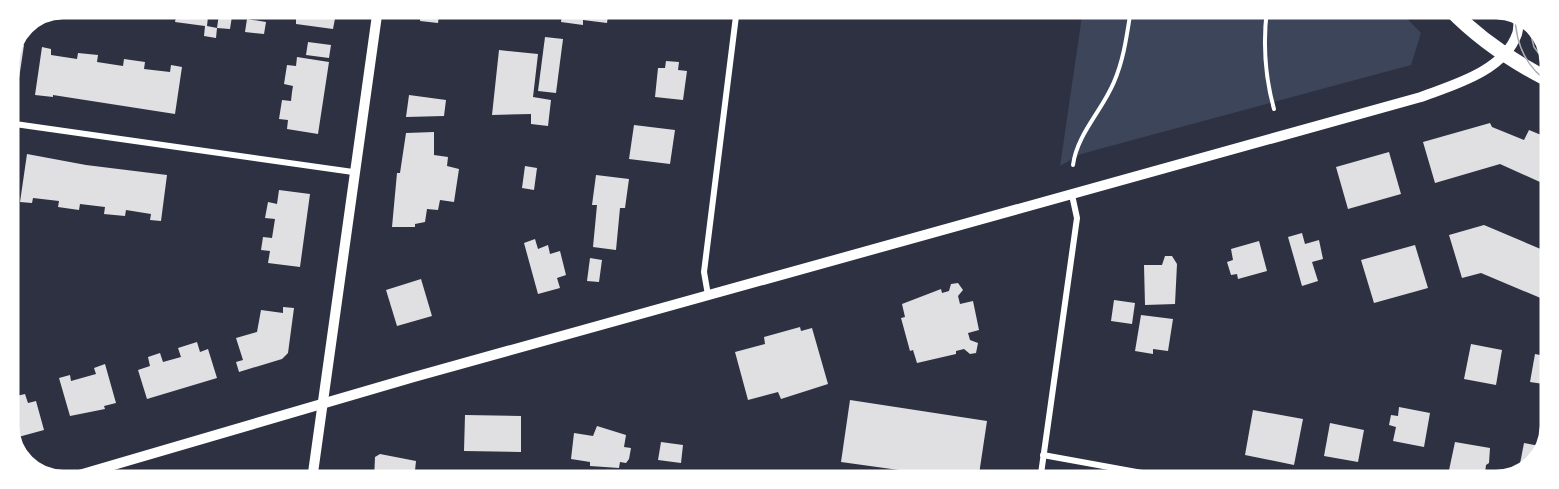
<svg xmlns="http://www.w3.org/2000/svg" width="1559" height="489" viewBox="0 0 1559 489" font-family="'Work Sans',sans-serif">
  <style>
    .green { fill: #3c4559 }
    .building { fill: #e0e0e3 }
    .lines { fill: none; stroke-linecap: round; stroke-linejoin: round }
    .path { stroke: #fff; stroke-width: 4 }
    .minor { stroke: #fff; stroke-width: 6 }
    .tertiary { stroke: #fff; stroke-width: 10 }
    .primary { stroke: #fff; stroke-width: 15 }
    .tram { stroke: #abadb3; stroke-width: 1.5 }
    .rim { fill: none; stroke: #fff; stroke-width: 3 }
  </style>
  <rect width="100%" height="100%" fill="#2d3142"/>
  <path class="green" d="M 1083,9 L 1398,9 L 1421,33 L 1411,65 L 1081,154 L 1060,166 Z"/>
  <g class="building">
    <path d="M 178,8 L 209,8 L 207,26 L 217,28 L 216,38 L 204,36 L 205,26 L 175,22 Z"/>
    <path d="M 292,8 L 337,8 L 333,29 L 296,24 L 296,15 L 291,15 Z"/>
    <path d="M 422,8 L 440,8 L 438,23 L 420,21 Z"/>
    <path d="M 563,8 L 609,8 L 607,23 L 583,20 L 583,25 L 561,22 Z"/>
    <path d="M 219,14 L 232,16 L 230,29 L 217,28 Z"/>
    <path d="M 247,19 L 266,22 L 264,34 L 245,32 Z"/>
    <path d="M 545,37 L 563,39 L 556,93 L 538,91 Z"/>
    <path d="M 308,42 L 331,45 L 329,58 L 306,55 Z"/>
    <path d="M 16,44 L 24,45 L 17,92 L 8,91 L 8,63 Z"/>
    <path d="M 42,47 L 51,49 L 51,55 L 77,59 L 78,53 L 98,55 L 97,62 L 123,66 L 124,59 L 145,62 L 144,69 L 170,72 L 171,65 L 182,67 L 175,114 L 53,95 L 53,97 L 35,95 Z"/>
    <path d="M 499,50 L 538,54 L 533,97 L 551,100 L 548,126 L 531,124 L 531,114 L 492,115 Z"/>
    <path d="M 297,57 L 329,62 L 318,134 L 287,129 L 288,120 L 279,119 L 282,100 L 291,101 L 292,92 L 293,86 L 284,84 L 287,65 L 296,66 Z"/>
    <path d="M 666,61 L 679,62 L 678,70 L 687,71 L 683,100 L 655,97 L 658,68 L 665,68 Z"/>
    <path d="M 409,95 L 446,100 L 444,116 L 406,117 Z"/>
    <path d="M 1490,123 L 1492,127 L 1524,140 L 1529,130 L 1551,139 L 1551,187 L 1500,164 L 1435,183 L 1423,142 Z"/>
    <path d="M 634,125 L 675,130 L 670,164 L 629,159 Z"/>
    <path d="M 434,132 L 434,155 L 448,157 L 447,166 L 459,169 L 454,202 L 440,200 L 438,210 L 427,209 L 425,222 L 415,224 L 415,227 L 392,227 L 397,173 L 400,173 L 406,133 Z"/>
    <path d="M 1389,152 L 1401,194 L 1348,209 L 1336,167 Z"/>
    <path d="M 27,154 L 86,165 L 167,175 L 161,221 L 150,220 L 151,214 L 126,210 L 125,216 L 104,214 L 105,207 L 80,204 L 79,210 L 58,207 L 59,201 L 33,198 L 32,203 L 20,202 Z"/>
    <path d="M 525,166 L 537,168 L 534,190 L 522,188 Z"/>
    <path d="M 596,175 L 629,179 L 625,208 L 620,208 L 616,250 L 593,247 L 597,205 L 592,205 Z"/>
    <path d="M 279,190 L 310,194 L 300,267 L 268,263 L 270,251 L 261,250 L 263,237 L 272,238 L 275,219 L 265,218 L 268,202 L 277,204 Z"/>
    <path d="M 1484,225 L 1550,253 L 1550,302 L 1481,273 L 1462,278 L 1449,235 Z"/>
    <path d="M 1302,233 L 1305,244 L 1319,240 L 1323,259 L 1312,262 L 1318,281 L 1302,286 L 1288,237 Z"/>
    <path d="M 535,239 L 538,249 L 548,245 L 550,254 L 560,251 L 566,275 L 557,278 L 560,288 L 538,294 L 524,243 Z"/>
    <path d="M 1259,241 L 1267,271 L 1238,279 L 1237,274 L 1231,275 L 1227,262 L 1233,260 L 1231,249 Z"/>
    <path d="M 1415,245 L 1428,288 L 1374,303 L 1361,260 Z"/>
    <path d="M 1165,256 L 1172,256 L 1177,264 L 1175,304 L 1145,305 L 1144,265 L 1162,265 Z"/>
    <path d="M 590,258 L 602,260 L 599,282 L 587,281 Z"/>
    <path d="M 421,279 L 432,316 L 397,326 L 386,290 Z"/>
    <path d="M 958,283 L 963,290 L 958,296 L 960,304 L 973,301 L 979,330 L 968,333 L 970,340 L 978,343 L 976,353 L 970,354 L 964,349 L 956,351 L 956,354 L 917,363 L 913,350 L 910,351 L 901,318 L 905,317 L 902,304 L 941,289 L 942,293 L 949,291 L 951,284 Z"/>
    <path d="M 1114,300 L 1135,303 L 1132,324 L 1111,321 Z"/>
    <path d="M 283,307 L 294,308 L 288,353 L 282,359 L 239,372 L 236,362 L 243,360 L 236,338 L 257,332 L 261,310 L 283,313 Z"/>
    <path d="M 1141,315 L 1173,319 L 1168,351 L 1153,349 L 1153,354 L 1135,351 Z"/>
    <path d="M 800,327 L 801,331 L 812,328 L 828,384 L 781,399 L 778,392 L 748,400 L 735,352 L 765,344 L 764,337 Z"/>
    <path d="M 197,342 L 200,352 L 208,349 L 217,378 L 147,399 L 138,370 L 150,366 L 148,357 L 160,353 L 163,362 L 181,357 L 178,348 Z"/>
    <path d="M 1471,344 L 1502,350 L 1496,385 L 1464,379 Z"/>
    <path d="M 1535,354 L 1550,357 L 1550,385 L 1530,382 Z"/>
    <path d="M 105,364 L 116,403 L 104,406 L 105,409 L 70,416 L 59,378 L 70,375 L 71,381 L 96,374 L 94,368 Z"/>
    <path d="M 25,394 L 28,403 L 36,401 L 44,430 L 11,439 L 8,430 L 8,398 Z"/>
    <path d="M 850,400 L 987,421 L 978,481 L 841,462 Z"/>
    <path d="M 1399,407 L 1430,413 L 1424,447 L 1393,441 L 1396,427 L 1389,425 L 1391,415 L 1398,416 Z"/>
    <path d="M 1253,410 L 1303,419 L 1294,465 L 1245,455 Z"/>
    <path d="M 465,415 L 521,416 L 521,452 L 464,451 Z"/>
    <path d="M 1330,423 L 1364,430 L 1358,462 L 1324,456 Z"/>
    <path d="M 597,426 L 626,435 L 624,447 L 631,448 L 629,459 L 626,463 L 620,462 L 619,468 L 590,466 L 590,462 L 571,459 L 574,433 L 593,436 Z"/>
    <path d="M 661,442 L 683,445 L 681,463 L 658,460 Z"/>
    <path d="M 1455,442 L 1490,448 L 1489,463 L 1486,465 L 1484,481 L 1448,475 Z"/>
    <path d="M 1524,443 L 1545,447 L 1530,470 L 1518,474 Z"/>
    <path d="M 380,454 L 416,461 L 414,480 L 374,480 L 375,457 Z"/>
    <path d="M 537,472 L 554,474 L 557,480 L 536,480 Z"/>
  </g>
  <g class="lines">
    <g class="path">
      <path d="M 1267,9 C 1263,42 1265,77 1274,109"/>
      <path d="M 1073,165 C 1077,134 1102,111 1114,82 C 1124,59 1127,34 1131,9"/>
    </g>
    <g class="minor">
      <path d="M 8,123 L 353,172"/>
      <path d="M 708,295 L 704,272 L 737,8"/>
      <path d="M 1043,455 L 1186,481"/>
      <path d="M 1040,481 L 1077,218 L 1072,195"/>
    </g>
    <g class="tertiary">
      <path d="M 62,480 L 414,377 L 1421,97 C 1453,85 1504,71 1517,34 C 1519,28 1518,21 1519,15"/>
      <path d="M 312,480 L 378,8"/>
    </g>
    <path class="primary" d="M 1450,9 C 1480,40 1513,62 1551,81"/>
    <g class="tram">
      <path d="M 1515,13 C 1515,43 1526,68 1551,84"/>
      <path d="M 1527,20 L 1534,47 L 1551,70"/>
    </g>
  </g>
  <path d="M0 0H1559V489H0ZM63 18H1496A45 45 0 0 1 1541 63V426A45 45 0 0 1 1496 471H63A45 45 0 0 1 18 426V63A45 45 0 0 1 63 18Z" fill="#fff" fill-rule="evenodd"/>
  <path class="rim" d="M63 18H1496A45 45 0 0 1 1541 63V426A45 45 0 0 1 1496 471H63A45 45 0 0 1 18 426V63A45 45 0 0 1 63 18Z"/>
</svg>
